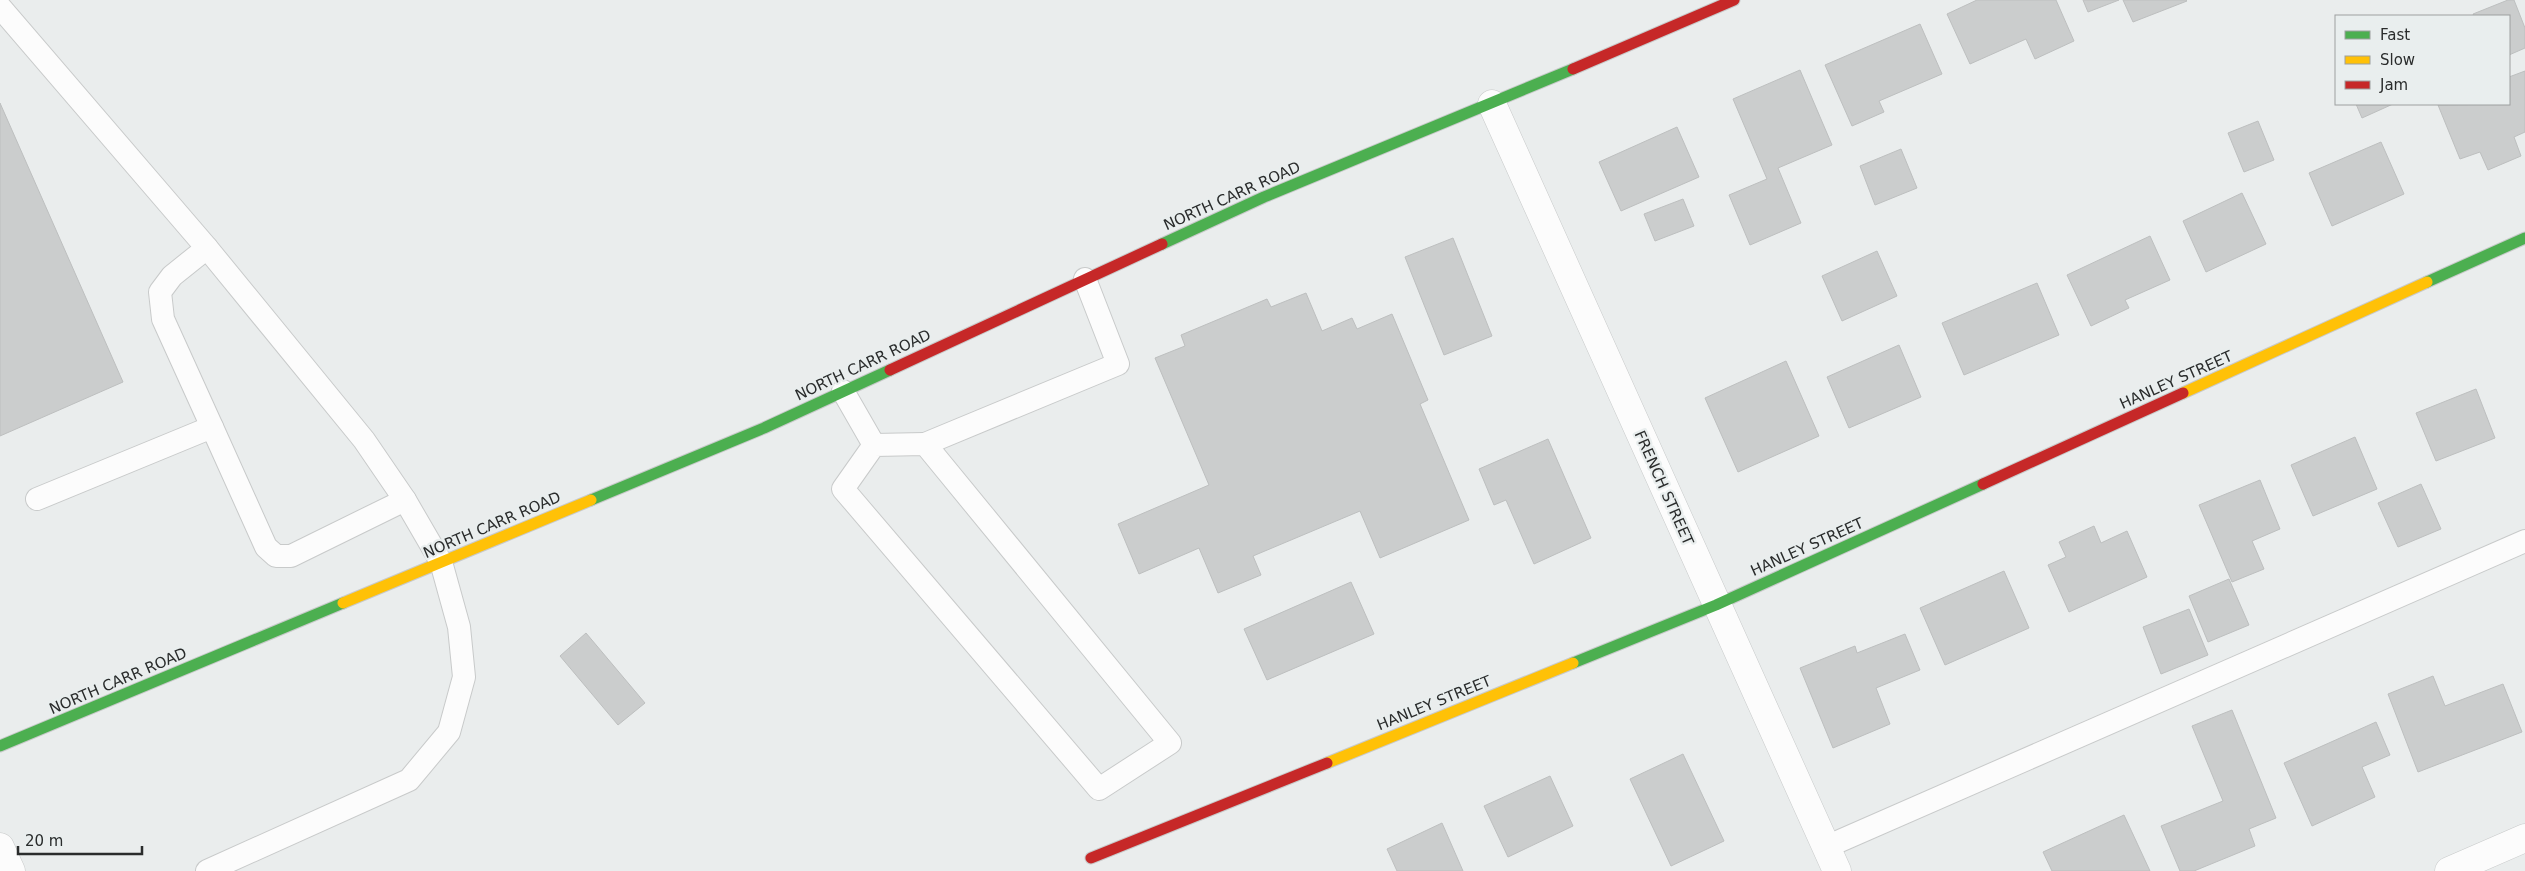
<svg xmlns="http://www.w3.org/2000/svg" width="2525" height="871" viewBox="0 0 2525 871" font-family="'DejaVu Sans',sans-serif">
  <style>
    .building { fill: #cbcdcd; stroke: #bdbfbf }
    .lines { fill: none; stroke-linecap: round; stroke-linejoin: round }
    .lane-casing { stroke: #c8caca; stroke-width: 24 }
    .street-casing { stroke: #c8caca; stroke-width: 29 }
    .fast-casing { stroke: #c8caca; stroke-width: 13 }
    .slow-casing { stroke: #c8caca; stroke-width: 13 }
    .jam-casing { stroke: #c8caca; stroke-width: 13 }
    .lane { stroke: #fcfcfc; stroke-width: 22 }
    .street { stroke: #fcfcfc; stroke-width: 28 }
    .fast { stroke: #4caf50; stroke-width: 11 }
    .slow { stroke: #ffc107; stroke-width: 11 }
    .jam { stroke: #c62828; stroke-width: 11 }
    .labels { text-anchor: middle; stroke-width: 4.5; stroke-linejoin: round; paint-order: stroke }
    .street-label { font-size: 15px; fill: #2a2c2c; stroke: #e9eeee }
  </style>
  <rect width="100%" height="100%" fill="#eaeded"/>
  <g class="building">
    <path d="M 1977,0 L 2056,0 L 2074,41 L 2035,59 L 2026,39 L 1970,64 L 1947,14 Z"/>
    <path d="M 2083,0 L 2119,0 L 2088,12 Z"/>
    <path d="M 2123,0 L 2186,0 L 2187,1 L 2133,22 Z"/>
    <path d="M 2508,0 L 2514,0 L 2525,28 L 2525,48 L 2509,55 L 2509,16 L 2474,16 L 2473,14 Z"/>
    <path d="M 1920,24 L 1942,74 L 1879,101 L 1884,112 L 1852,126 L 1825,65 Z"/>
    <path d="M 1800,70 L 1832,145 L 1778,168 L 1801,223 L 1750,245 L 1729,195 L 1767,179 L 1733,99 Z"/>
    <path d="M 2525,71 L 2525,132 L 2514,137 L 2521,156 L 2488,170 L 2480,152 L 2460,159 L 2438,105 L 2509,104 L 2509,77 Z"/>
    <path d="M 0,103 L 123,382 L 0,436 Z"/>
    <path d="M 2356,104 L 2393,104 L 2362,118 Z"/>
    <path d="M 2258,121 L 2274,160 L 2244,172 L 2228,133 Z"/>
    <path d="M 1677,127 L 1699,177 L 1621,211 L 1599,162 Z"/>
    <path d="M 2381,142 L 2404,194 L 2332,226 L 2309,173 Z"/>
    <path d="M 1901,149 L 1917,188 L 1875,205 L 1860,166 Z"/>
    <path d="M 2242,193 L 2266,244 L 2206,272 L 2183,221 Z"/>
    <path d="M 1683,199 L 1694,226 L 1655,241 L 1644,214 Z"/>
    <path d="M 2150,236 L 2170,280 L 2125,300 L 2129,308 L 2091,326 L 2067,275 Z"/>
    <path d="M 1453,238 L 1492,336 L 1444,355 L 1405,257 Z"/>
    <path d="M 1877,251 L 1897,296 L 1842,321 L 1822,276 Z"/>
    <path d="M 2037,283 L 2059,335 L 1964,375 L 1942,323 Z"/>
    <path d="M 1306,293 L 1322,331 L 1352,318 L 1357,329 L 1392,314 L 1428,400 L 1420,404 L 1469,520 L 1380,558 L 1360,511 L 1253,556 L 1261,575 L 1218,593 L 1199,548 L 1139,574 L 1118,524 L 1209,485 L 1155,358 L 1185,346 L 1181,335 L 1267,299 L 1271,307 Z"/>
    <path d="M 1899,345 L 1921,397 L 1849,428 L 1827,377 Z"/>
    <path d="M 1786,361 L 1819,436 L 1738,472 L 1705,398 Z"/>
    <path d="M 2476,389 L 2495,438 L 2436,461 L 2416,413 Z"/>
    <path d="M 2355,437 L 2377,489 L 2313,516 L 2291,465 Z"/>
    <path d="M 1548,439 L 1591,538 L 1534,564 L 1506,500 L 1494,505 L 1479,469 Z"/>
    <path d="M 2260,480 L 2280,529 L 2252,541 L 2264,569 L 2232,582 L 2199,505 Z"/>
    <path d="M 2421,484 L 2441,529 L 2398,547 L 2378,503 Z"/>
    <path d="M 2094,526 L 2101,543 L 2127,531 L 2147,577 L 2069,612 L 2048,565 L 2066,557 L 2059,542 Z"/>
    <path d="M 2004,571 L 2029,628 L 1945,665 L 1920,608 Z"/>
    <path d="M 2229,579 L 2249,625 L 2208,642 L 2189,596 Z"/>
    <path d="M 1351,582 L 1374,634 L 1267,680 L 1244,629 Z"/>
    <path d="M 2189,609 L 2208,655 L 2161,674 L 2143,627 Z"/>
    <path d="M 586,633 L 645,703 L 618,725 L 560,656 Z"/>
    <path d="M 1905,634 L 1920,670 L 1876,688 L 1890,724 L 1833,748 L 1800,668 L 1855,646 L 1857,653 Z"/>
    <path d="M 2433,676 L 2445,706 L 2503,684 L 2522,732 L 2418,772 L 2388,694 Z"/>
    <path d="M 2232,710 L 2276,818 L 2249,829 L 2255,846 L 2194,871 L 2180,871 L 2161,826 L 2223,801 L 2192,726 Z"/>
    <path d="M 2376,722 L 2390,755 L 2362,767 L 2375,797 L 2312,826 L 2284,763 Z"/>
    <path d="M 1683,754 L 1724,841 L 1671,866 L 1630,779 Z"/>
    <path d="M 1550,776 L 1573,826 L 1508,857 L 1484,806 Z"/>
    <path d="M 2124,815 L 2150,871 L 2052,871 L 2043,852 Z"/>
    <path d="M 1442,823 L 1463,871 L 1397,871 L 1387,849 Z"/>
  </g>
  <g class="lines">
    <g class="lane-casing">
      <g id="lane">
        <path d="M 0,7 L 207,248 L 364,440 L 405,500 L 441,562 L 459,627 L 464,677 L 449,732 L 409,780 L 207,871"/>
        <path d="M 207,248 L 172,276 L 160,292 L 163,319 L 212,427"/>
        <path d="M 843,391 L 874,445 L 843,489 L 1099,789 L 1170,743 L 925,444 L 874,445"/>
        <path d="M 925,444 L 1118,364 L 1085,279"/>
        <path d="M 37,499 L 212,427 L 266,547 L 276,556 L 291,556 L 405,500"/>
        <path d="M 1826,847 L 2525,541"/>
      </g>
    </g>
    <g class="street-casing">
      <g id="street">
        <path d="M 1492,104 L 1837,871"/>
        <path d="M 0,847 L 11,871"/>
        <path d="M 2449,871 L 2525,838"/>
      </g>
    </g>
    <g class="fast-casing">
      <g id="fast">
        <path d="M 1162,244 L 1264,197 L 1573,69"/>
        <path d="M 2427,282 L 2525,238"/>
        <path d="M 591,500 L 764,428 L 890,370"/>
        <path d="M 1573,663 L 1716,605 L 1983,484"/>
        <path d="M 0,746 L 343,603"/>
      </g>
    </g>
    <g class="slow-casing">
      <g id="slow">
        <path d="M 2183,393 L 2427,282"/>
        <path d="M 343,603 L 591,500"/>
        <path d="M 1327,763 L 1573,663"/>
      </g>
    </g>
    <g class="jam-casing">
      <g id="jam">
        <path d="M 1573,69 L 1734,0"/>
        <path d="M 890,370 L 1162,244"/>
        <path d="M 1983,484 L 2183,393"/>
        <path d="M 1091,858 L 1327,763"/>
      </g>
    </g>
    <use href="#lane" class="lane"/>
    <use href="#street" class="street"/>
    <use href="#fast" class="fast"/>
    <use href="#slow" class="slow"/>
    <use href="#jam" class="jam"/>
  </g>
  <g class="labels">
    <g class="street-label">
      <text transform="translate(1232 196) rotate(-24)" y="5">NORTH CARR ROAD</text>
      <text transform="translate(863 365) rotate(-25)" y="5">NORTH CARR ROAD</text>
      <text transform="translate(2176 380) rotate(-24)" y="5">HANLEY STREET</text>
      <text transform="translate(1664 488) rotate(66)" y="5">FRENCH STREET</text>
      <text transform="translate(492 525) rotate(-23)" y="5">NORTH CARR ROAD</text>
      <text transform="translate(1807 547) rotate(-24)" y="5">HANLEY STREET</text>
      <text transform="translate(118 681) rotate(-23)" y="5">NORTH CARR ROAD</text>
      <text transform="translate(1434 703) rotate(-22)" y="5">HANLEY STREET</text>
    </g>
  </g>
  <rect x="2335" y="15" width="175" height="90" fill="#e9eeee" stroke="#9da0a0"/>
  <rect x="2345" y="31" width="25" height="8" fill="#4caf50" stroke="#9da0a0"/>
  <text x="2380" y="40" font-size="15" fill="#2a2c2c">Fast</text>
  <rect x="2345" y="56" width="25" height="8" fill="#ffc107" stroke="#9da0a0"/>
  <text x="2380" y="65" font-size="15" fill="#2a2c2c">Slow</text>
  <rect x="2345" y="81" width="25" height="8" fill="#c62828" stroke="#9da0a0"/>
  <text x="2380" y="90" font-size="15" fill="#2a2c2c">Jam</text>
  <path d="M18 846v8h124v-8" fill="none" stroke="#2a2c2c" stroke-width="2.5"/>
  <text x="25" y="846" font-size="15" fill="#2a2c2c" stroke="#e9eeee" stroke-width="4" paint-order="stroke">20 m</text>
</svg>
